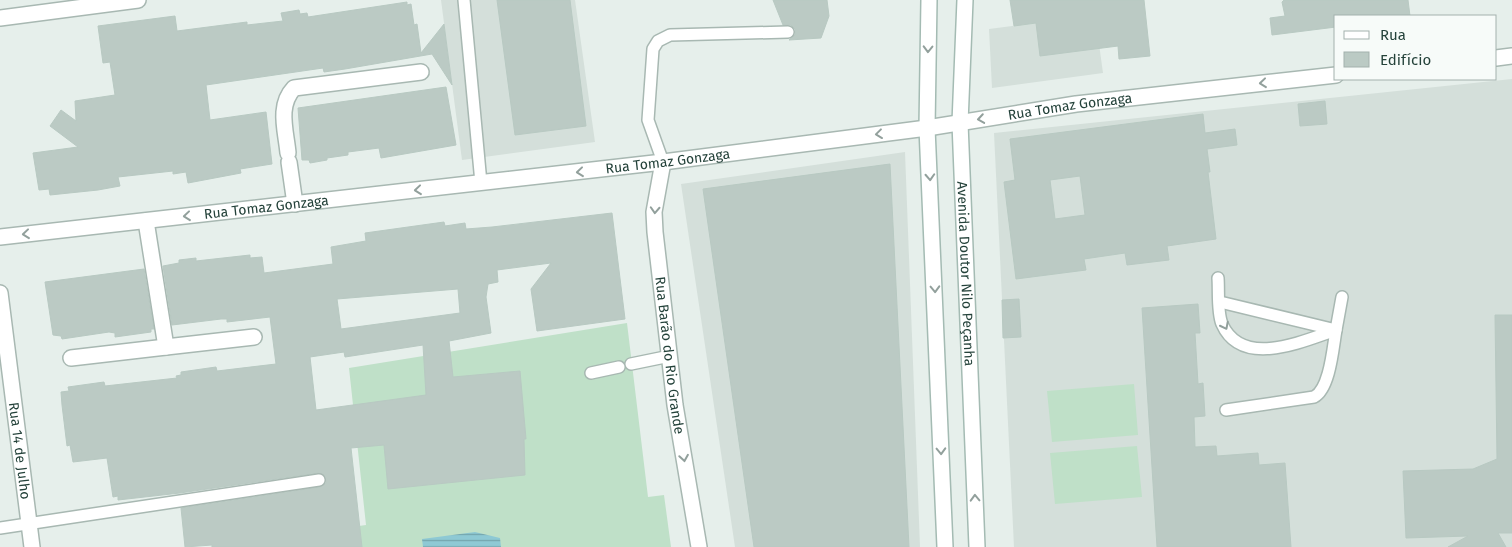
<svg xmlns="http://www.w3.org/2000/svg" width="1512" height="547" viewBox="0 0 1512 547" font-family="'Fira Sans',sans-serif">
  <style>
    .built { fill: #d4dfda }
    .pitch { fill: #bfe0c8 }
    .water { fill: url(#water-rules) }
    .building { fill: #bbcac4; stroke: #b8c9c2; fill-rule: evenodd }
    .lines { fill: none; stroke-linecap: round; stroke-linejoin: round }
    .service-casing { stroke: #a8b8b2; stroke-width: 14 }
    .minor-casing { stroke: #a8b8b2; stroke-width: 18 }
    .tertiary-casing { stroke: #a8b8b2; stroke-width: 18 }
    .secondary-casing { stroke: #a4bbb3; stroke-width: 18 }
    .service { stroke: #fff; stroke-width: 11 }
    .minor { stroke: #fff; stroke-width: 15 }
    .tertiary { stroke: #fff; stroke-width: 15 }
    .secondary { stroke: #fff; stroke-width: 15 }
    .oneway { stroke: #92a09c }
    .labels { text-anchor: middle; stroke-width: 5; stroke-linejoin: round; paint-order: stroke }
    .street-label { font-size: 14px; fill: #24423a; stroke: #f7fbf9 }
  </style>
  <defs>
    <pattern id="water-rules" width="6" height="5" patternUnits="userSpaceOnUse" patternTransform="scale(1.25)"><rect width="6" height="5" fill="#8ec9d4"/><path d="M0 2.5h6" fill="none" stroke="#74a5ad"/></pattern>
  </defs>
  <rect width="100%" height="100%" fill="#e6efeb"/>
  <g class="built">
    <path d="M 441,0 L 575,0 L 595,142 L 462,160 Z"/>
    <path d="M 1095,15 L 1103,73 L 992,88 L 989,29 Z"/>
    <path d="M 1512,79 L 1512,547 L 1014,547 L 994,133 Z"/>
    <path d="M 905,152 L 920,547 L 735,547 L 681,184 Z"/>
  </g>
  <g class="pitch">
    <path d="M 627,323 L 648,497 L 664,495 L 671,547 L 210,547 L 366,525 L 349,368 Z"/>
    <path d="M 1134,384 L 1138,435 L 1052,442 L 1047,391 Z"/>
    <path d="M 1137,446 L 1142,497 L 1055,504 L 1050,453 Z"/>
  </g>
  <path class="water" d="M 475,532 L 500,538 L 501,547 L 423,547 L 422,539 Z"/>
  <g class="building">
    <path d="M 497,0 L 570,0 L 586,126 L 515,135 Z"/>
    <path d="M 773,0 L 827,0 L 829,16 L 821,38 L 789,40 L 795,35 L 795,29 L 791,25 L 783,25 Z"/>
    <path d="M 1010,0 L 1144,0 L 1150,56 L 1119,59 L 1118,46 L 1040,56 L 1036,23 L 1014,26 Z"/>
    <path d="M 1284,0 L 1408,0 L 1410,16 L 1336,16 L 1336,27 L 1272,35 L 1270,18 L 1285,16 L 1282,2 Z"/>
    <path d="M 407,2 L 407,5 L 411,4 L 414,25 L 417,24 L 421,53 L 444,24 L 452,85 L 432,54 L 345,69 L 324,72 L 323,68 L 206,85 L 210,120 L 266,112 L 272,164 L 240,169 L 241,173 L 188,183 L 186,172 L 173,174 L 173,171 L 118,177 L 120,186 L 98,190 L 50,195 L 49,189 L 39,190 L 33,153 L 78,147 L 50,126 L 61,110 L 76,121 L 75,101 L 115,95 L 110,62 L 103,63 L 98,26 L 175,16 L 177,31 L 247,22 L 247,25 L 283,21 L 281,13 L 299,10 L 300,14 L 307,13 L 308,17 Z"/>
    <path d="M 446,87 L 456,145 L 381,158 L 379,148 L 348,152 L 348,155 L 327,158 L 327,160 L 310,163 L 309,160 L 302,160 L 298,108 Z"/>
    <path d="M 1325,101 L 1327,124 L 1300,126 L 1298,104 Z"/>
    <path d="M 1203,114 L 1205,133 L 1235,129 L 1237,145 L 1207,149 L 1210,172 L 1208,172 L 1216,239 L 1167,246 L 1169,260 L 1127,265 L 1125,253 L 1084,259 L 1086,270 L 1016,279 L 1004,182 L 1015,180 L 1010,139 ZM 1080,176 L 1085,215 L 1055,219 L 1050,180 Z"/>
    <path d="M 890,164 L 909,547 L 754,547 L 703,189 Z"/>
    <path d="M 612,213 L 625,319 L 537,331 L 531,289 L 551,263 L 497,270 L 498,282 L 488,284 L 486,297 L 491,333 L 449,341 L 453,377 L 520,371 L 526,439 L 524,439 L 525,475 L 388,489 L 384,445 L 351,448 L 362,547 L 212,547 L 212,545 L 185,547 L 181,508 L 320,487 L 326,483 L 325,476 L 318,473 L 180,493 L 118,500 L 118,496 L 113,497 L 107,458 L 73,462 L 70,445 L 67,446 L 62,405 L 61,392 L 69,391 L 68,387 L 104,382 L 105,386 L 177,378 L 176,376 L 181,375 L 181,372 L 216,367 L 217,371 L 276,364 L 270,317 L 227,322 L 227,319 L 221,319 L 172,325 L 163,266 L 179,263 L 179,260 L 196,258 L 196,261 L 250,255 L 250,258 L 262,257 L 264,273 L 333,264 L 331,247 L 366,241 L 365,233 L 444,222 L 445,226 L 465,223 L 466,229 L 492,227 ZM 458,289 L 460,313 L 341,329 L 337,299 ZM 423,345 L 426,395 L 316,410 L 310,357 L 344,352 L 345,357 Z"/>
    <path d="M 144,269 L 154,329 L 151,329 L 151,332 L 115,337 L 115,333 L 109,332 L 62,339 L 61,336 L 53,335 L 45,282 Z"/>
    <path d="M 1019,299 L 1021,337 L 1003,338 L 1002,300 Z"/>
    <path d="M 1198,304 L 1200,333 L 1195,333 L 1198,384 L 1203,383 L 1205,416 L 1194,417 L 1195,447 L 1216,446 L 1217,456 L 1258,453 L 1259,465 L 1285,463 L 1291,547 L 1157,547 L 1142,308 Z"/>
    <path d="M 1495,315 L 1512,315 L 1512,533 L 1498,533 L 1506,547 L 1448,547 L 1468,536 L 1406,538 L 1403,471 L 1473,469 L 1497,459 Z"/>
  </g>
  <g class="lines">
    <g class="service-casing">
      <g id="service">
        <path d="M 464,0 L 481,183"/>
        <path d="M 663,162 L 648,120 L 653,49 L 658,41 L 670,35 L 788,32"/>
        <path d="M 1218,278 C 1219,292 1217,312 1222,324 C 1242,369 1303,341 1336,330 L 1342,297"/>
        <path d="M 1220,302 L 1336,330 C 1333,347 1330,389 1314,397 L 1226,410"/>
        <path d="M 631,364 L 670,356"/>
        <path d="M 591,373 L 619,367"/>
        <path d="M 0,528 L 319,480"/>
      </g>
    </g>
    <g class="minor-casing">
      <g id="minor">
        <path d="M 0,18 L 138,0"/>
        <path d="M 288,153 C 286,131 277,106 294,88 L 421,72"/>
        <path d="M 289,162 L 295,204"/>
        <path id="s1" d="M 663,162 L 654,212 L 655,232 L 675,405 L 699,547"/>
        <path d="M 146,221 L 166,347 L 254,337"/>
        <path id="s2" d="M 0,293 L 32,547"/>
        <path d="M 71,358 L 166,347"/>
      </g>
    </g>
    <g class="tertiary-casing">
      <g id="tertiary">
        <path d="M 1496,58 L 1512,56"/>
        <path id="s3" d="M 0,237 L 663,162 L 927,128 L 1076,104 L 1336,75"/>
      </g>
    </g>
    <g class="secondary-casing">
      <g id="secondary">
        <path d="M 929,0 L 927,128 L 945,547"/>
        <path id="s4" d="M 965,0 L 960,123 L 977,547"/>
      </g>
    </g>
    <use href="#service" class="service"/>
    <use href="#minor" class="minor"/>
    <use href="#tertiary" class="tertiary"/>
    <use href="#secondary" class="secondary"/>
  </g>
  <defs><path id="oneway-chevron" d="M-2-3.5L2.5 0L-2 3.5" fill="none" stroke-width="1.6" stroke-linecap="round" stroke-linejoin="round" transform="scale(1.25)"/></defs>
  <g class="oneway">
    <use href="#oneway-chevron" transform="translate(928 49) rotate(91)"/>
    <use href="#oneway-chevron" transform="translate(1263 83) rotate(174)"/>
    <use href="#oneway-chevron" transform="translate(981 119) rotate(171)"/>
    <use href="#oneway-chevron" transform="translate(879 134) rotate(173)"/>
    <use href="#oneway-chevron" transform="translate(580 172) rotate(174)"/>
    <use href="#oneway-chevron" transform="translate(930 177) rotate(87)"/>
    <use href="#oneway-chevron" transform="translate(418 190) rotate(174)"/>
    <use href="#oneway-chevron" transform="translate(655 210) rotate(93)"/>
    <use href="#oneway-chevron" transform="translate(187 216) rotate(174)"/>
    <use href="#oneway-chevron" transform="translate(26 234) rotate(174)"/>
    <use href="#oneway-chevron" transform="translate(935 289) rotate(88)"/>
    <use href="#oneway-chevron" transform="translate(1225 326) rotate(63)"/>
    <use href="#oneway-chevron" transform="translate(941 451) rotate(88)"/>
    <use href="#oneway-chevron" transform="translate(684 458) rotate(81)"/>
    <use href="#oneway-chevron" transform="translate(975 498) rotate(-92)"/>
  </g>
  <g class="labels">
    <g class="street-label">
      <text dy="5" stroke="none"><textPath href="#s3" startOffset="1078">Rua Tomaz Gonzaga</textPath></text>
      <text dy="5" stroke="none"><textPath href="#s3" startOffset="672">Rua Tomaz Gonzaga</textPath></text>
      <text dy="5" stroke="none"><textPath href="#s3" startOffset="268">Rua Tomaz Gonzaga</textPath></text>
      <text dy="5" stroke="none"><textPath href="#s4" startOffset="274">Avenida Doutor Nilo Peçanha</textPath></text>
      <text dy="5" stroke="none"><textPath href="#s1" startOffset="195">Rua Barão do Rio Grande</textPath></text>
      <text dy="5" stroke="none"><textPath href="#s2" startOffset="159">Rua 14 de Julho</textPath></text>
    </g>
  </g>
  <rect x="1334" y="15" width="162" height="65" fill="#f7fbf9" stroke="#a3b1ad"/>
  <rect x="1344" y="31" width="25" height="8" fill="#ffffff" stroke="#a3b1ad"/>
  <text x="1380" y="40" font-size="15" fill="#24423a">Rua</text>
  <rect x="1344" y="52" width="25" height="15" fill="#bbcac4" stroke="#a3b1ad"/>
  <text x="1380" y="65" font-size="15" fill="#24423a">Edifício</text>
</svg>
